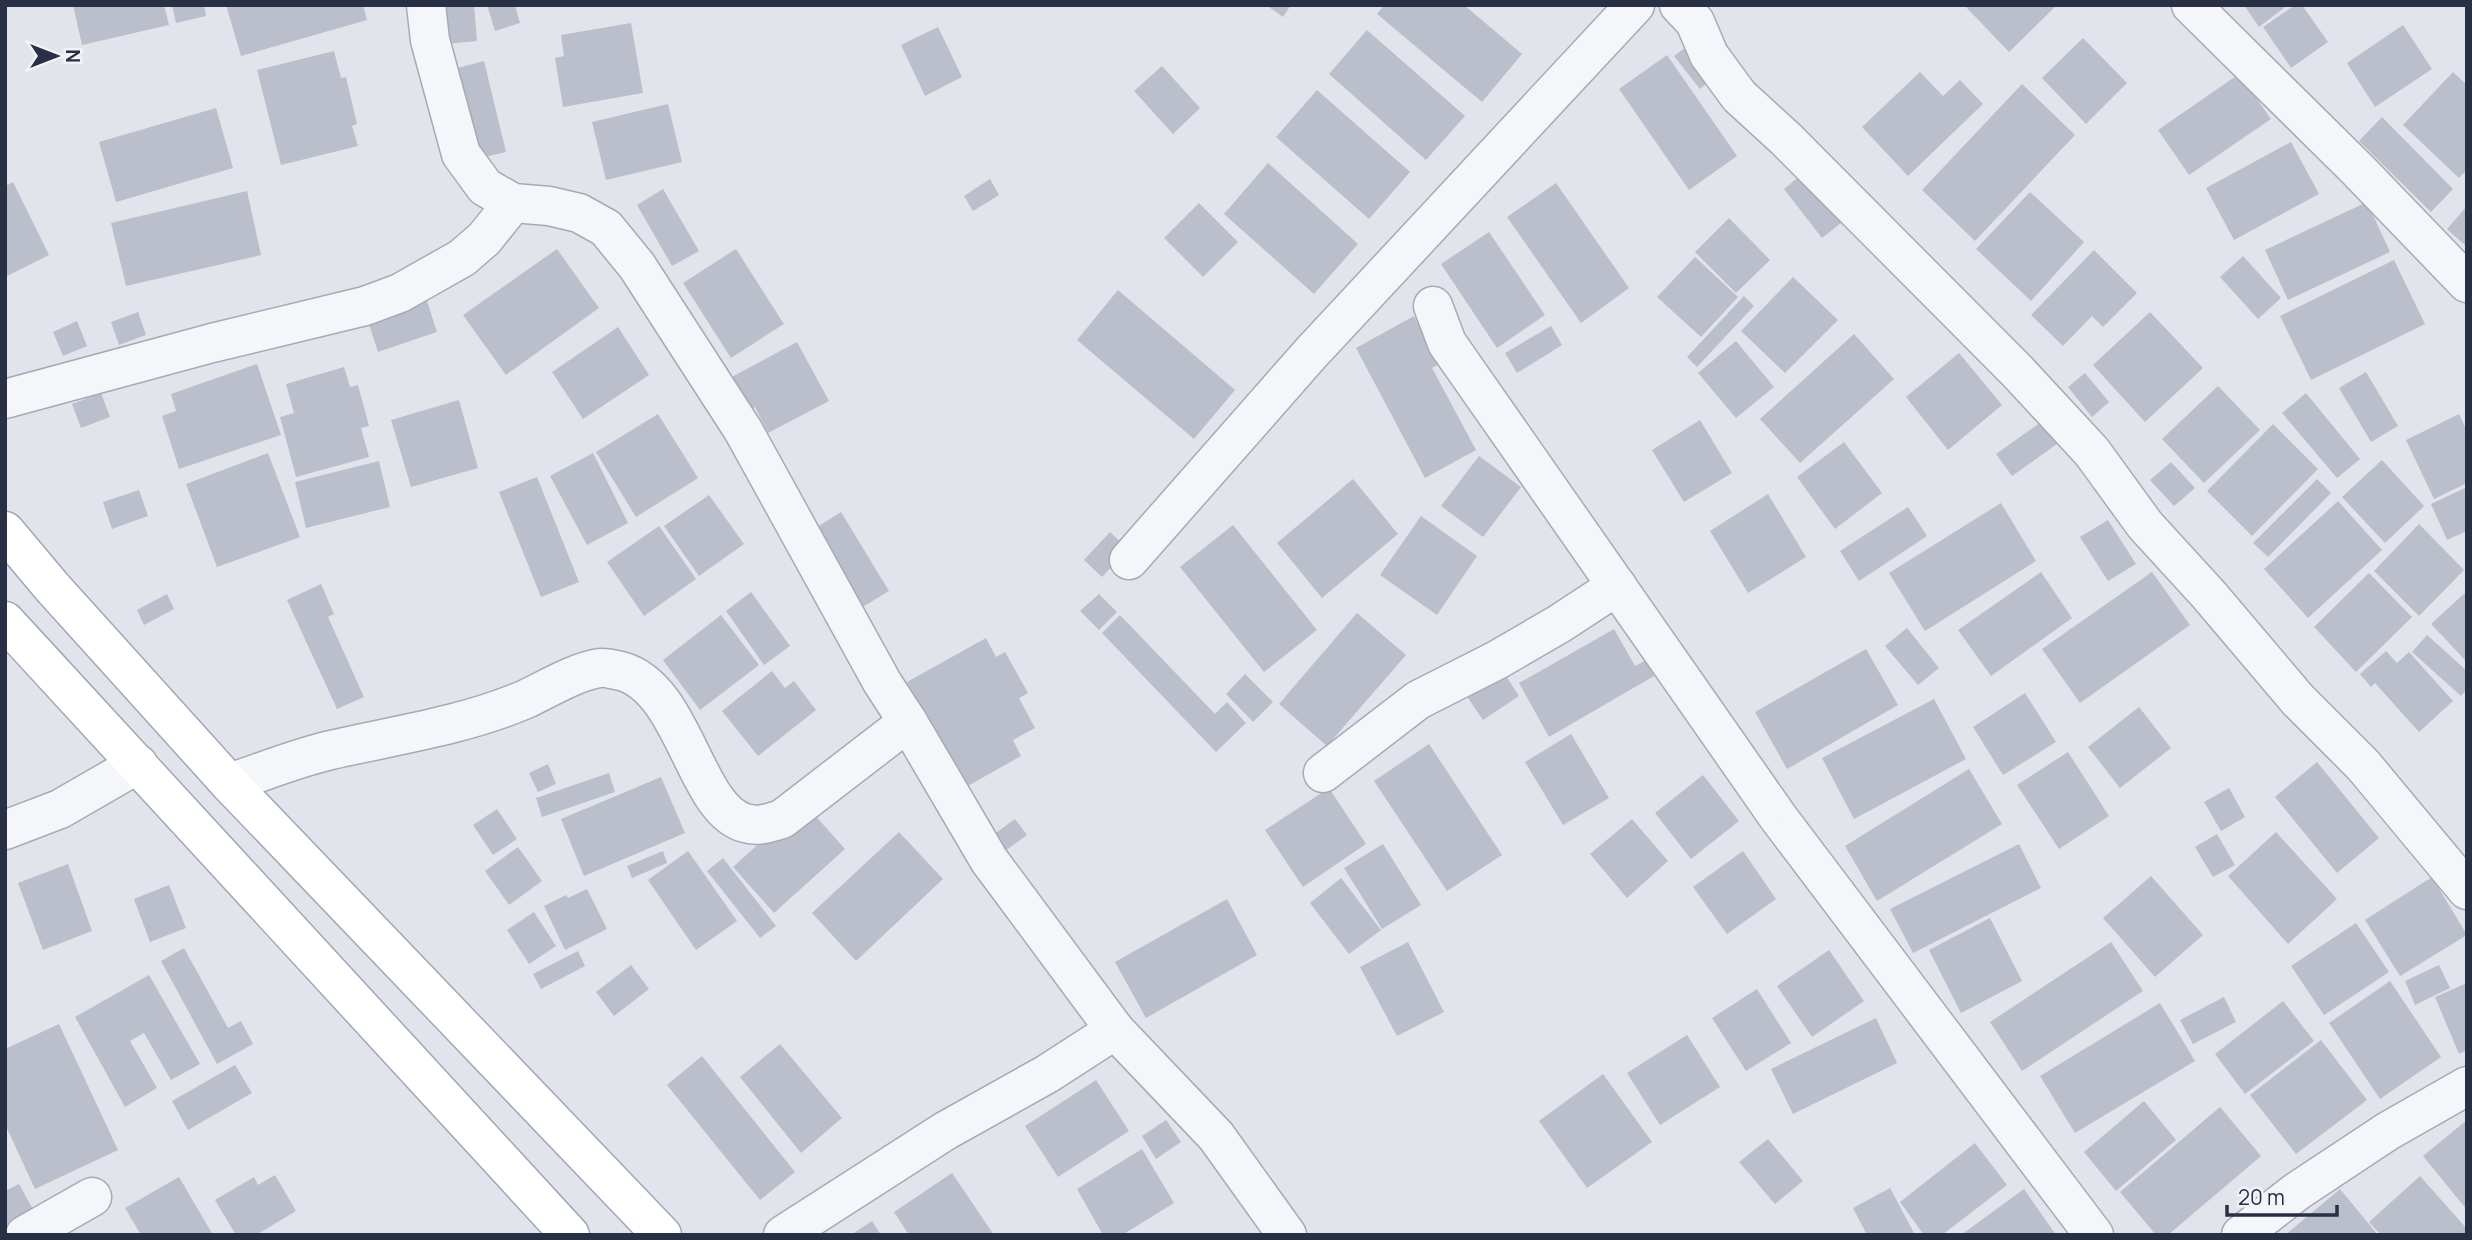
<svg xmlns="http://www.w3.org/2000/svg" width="2472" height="1240" viewBox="0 0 2472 1240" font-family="Manrope,sans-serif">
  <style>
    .building { fill: #bbbfcb }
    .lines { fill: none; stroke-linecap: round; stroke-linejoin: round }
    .minor-casing { stroke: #a7aab6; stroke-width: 41 }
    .major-casing { stroke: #a0a7b7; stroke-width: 41 }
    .minor { stroke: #f5f6f9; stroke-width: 38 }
    .major { stroke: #fff; stroke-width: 38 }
  </style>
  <rect width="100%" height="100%" fill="#e2e4eb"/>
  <g class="building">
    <path d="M 73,5 L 164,5 L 169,25 L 82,45 Z"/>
    <path d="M 172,5 L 204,5 L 206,16 L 176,23 Z"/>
    <path d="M 226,5 L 363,5 L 367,20 L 241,56 Z"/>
    <path d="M 442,5 L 474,5 L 477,41 L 445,44 Z"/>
    <path d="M 487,5 L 515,5 L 520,23 L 495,31 Z"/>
    <path d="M 1266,5 L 1291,5 L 1283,17 Z"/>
    <path d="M 1384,5 L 1464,5 L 1522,54 L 1482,102 L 1377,14 Z"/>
    <path d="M 1964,5 L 2057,5 L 2009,52 Z"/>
    <path d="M 2244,5 L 2288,5 L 2259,27 Z"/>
    <path d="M 2295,5 L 2302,5 L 2328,42 L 2291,68 L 2263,27 Z"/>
    <path d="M 631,23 L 643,93 L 563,107 L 555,58 L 564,56 L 561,35 Z"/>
    <path d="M 2403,25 L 2432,69 L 2375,107 L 2347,63 Z"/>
    <path d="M 938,27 L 962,77 L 925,96 L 901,45 Z"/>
    <path d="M 1367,30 L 1465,116 L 1426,160 L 1329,74 Z"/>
    <path d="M 2083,38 L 2127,83 L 2086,124 L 2042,78 Z"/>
    <path d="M 1689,45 L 1714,77 L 1700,89 L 1674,56 Z"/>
    <path d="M 334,51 L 341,78 L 346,77 L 357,124 L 352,126 L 358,146 L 281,165 L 257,70 Z"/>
    <path d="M 1667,55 L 1737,156 L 1689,190 L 1619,89 Z"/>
    <path d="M 484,61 L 506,152 L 472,160 L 450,70 Z"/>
    <path d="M 1162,66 L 1200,108 L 1173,134 L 1134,91 Z"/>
    <path d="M 1920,72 L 1943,96 L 1960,80 L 1983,104 L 1908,176 L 1862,127 Z"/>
    <path d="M 2453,72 L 2467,85 L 2467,170 L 2459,178 L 2403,125 Z"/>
    <path d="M 2239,74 L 2271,119 L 2189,175 L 2158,130 Z"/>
    <path d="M 2022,84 L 2075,135 L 1975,241 L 1922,190 Z"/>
    <path d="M 1317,90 L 1410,172 L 1369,219 L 1276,137 Z"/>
    <path d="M 668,104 L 682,162 L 606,180 L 592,122 Z"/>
    <path d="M 216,108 L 233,168 L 116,202 L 99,142 Z"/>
    <path d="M 2382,117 L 2453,189 L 2431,212 L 2359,141 Z"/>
    <path d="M 2291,142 L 2319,194 L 2234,240 L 2206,188 Z"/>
    <path d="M 1268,163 L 1358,244 L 1314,294 L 1224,214 Z"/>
    <path d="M 1807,170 L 1846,219 L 1822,238 L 1784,189 Z"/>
    <path d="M 990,179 L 999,195 L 973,211 L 964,196 Z"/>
    <path d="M 13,182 L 49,255 L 5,277 L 5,186 Z"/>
    <path d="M 1556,183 L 1629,288 L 1581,323 L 1507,217 Z"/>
    <path d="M 663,189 L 699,251 L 672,266 L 637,205 Z"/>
    <path d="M 247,191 L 261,255 L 126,286 L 111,223 Z"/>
    <path d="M 2030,192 L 2084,242 L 2031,301 L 1976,249 Z"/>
    <path d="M 2367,202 L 2390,252 L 2288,300 L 2265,250 Z"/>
    <path d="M 1199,203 L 1238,242 L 1203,277 L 1164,238 Z"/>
    <path d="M 2467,206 L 2467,247 L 2447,229 Z"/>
    <path d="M 1729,218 L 1770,260 L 1736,293 L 1695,252 Z"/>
    <path d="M 1489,232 L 1545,315 L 1497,348 L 1441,264 Z"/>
    <path d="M 557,249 L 599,308 L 506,375 L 463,315 Z"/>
    <path d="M 736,249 L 784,324 L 731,358 L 683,283 Z"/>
    <path d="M 2094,250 L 2137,293 L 2103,327 L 2092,316 L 2063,346 L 2031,315 Z"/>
    <path d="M 2243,256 L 2281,298 L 2258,319 L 2220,277 Z"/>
    <path d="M 1695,257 L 1738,297 L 1701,337 L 1657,297 Z"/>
    <path d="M 2394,260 L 2425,324 L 2311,380 L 2280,316 Z"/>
    <path d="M 1793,277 L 1838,320 L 1785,373 L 1741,331 Z"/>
    <path d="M 1118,290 L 1235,390 L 1194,439 L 1077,340 Z"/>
    <path d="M 1744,296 L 1754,306 L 1697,367 L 1687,357 Z"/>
    <path d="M 427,301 L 437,332 L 378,352 L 368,321 Z"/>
    <path d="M 138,312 L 146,335 L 119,345 L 111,322 Z"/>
    <path d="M 2150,312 L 2203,368 L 2145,422 L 2093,365 Z"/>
    <path d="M 1414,316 L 1440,364 L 1432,368 L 1476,450 L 1425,478 L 1356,348 Z"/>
    <path d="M 77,321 L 87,346 L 63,356 L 53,332 Z"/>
    <path d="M 1551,326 L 1562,345 L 1517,373 L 1505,353 Z"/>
    <path d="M 618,327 L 649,375 L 583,419 L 552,372 Z"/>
    <path d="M 1854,334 L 1894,379 L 1800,463 L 1760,419 Z"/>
    <path d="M 1736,341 L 1774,387 L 1736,418 L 1698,373 Z"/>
    <path d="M 797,342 L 829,401 L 768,433 L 755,407 L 748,411 L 730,378 Z"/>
    <path d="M 1959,353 L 2002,405 L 1948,450 L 1906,397 Z"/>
    <path d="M 257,364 L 281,435 L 179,469 L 162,416 L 176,411 L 171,394 Z"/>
    <path d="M 344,367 L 350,387 L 358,385 L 369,426 L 361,428 L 369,457 L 296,477 L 280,417 L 294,413 L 286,384 Z"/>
    <path d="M 2366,372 L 2398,426 L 2371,442 L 2339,388 Z"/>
    <path d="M 2085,373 L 2109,402 L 2092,417 L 2068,387 Z"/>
    <path d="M 2218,386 L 2260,430 L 2204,483 L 2162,439 Z"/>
    <path d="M 101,393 L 110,417 L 81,428 L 72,404 Z"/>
    <path d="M 2306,393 L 2360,459 L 2337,478 L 2282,413 Z"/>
    <path d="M 459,400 L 478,468 L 411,487 L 391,420 Z"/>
    <path d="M 658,414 L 698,478 L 636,517 L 596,452 Z"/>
    <path d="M 2459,414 L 2467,431 L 2467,483 L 2434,499 L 2406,440 Z"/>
    <path d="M 1700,420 L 1732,473 L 1684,502 L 1652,450 Z"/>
    <path d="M 2044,420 L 2060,442 L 2012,476 L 1996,454 Z"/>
    <path d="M 2273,424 L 2318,469 L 2252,536 L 2207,491 Z"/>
    <path d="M 1844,442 L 1882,493 L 1835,529 L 1797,477 Z"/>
    <path d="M 268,453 L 300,537 L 217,567 L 186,484 Z"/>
    <path d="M 593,453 L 628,523 L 587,545 L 550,476 Z"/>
    <path d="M 1479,456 L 1521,487 L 1483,537 L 1441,506 Z"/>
    <path d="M 2382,460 L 2424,506 L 2385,543 L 2342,497 Z"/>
    <path d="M 379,461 L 390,507 L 306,528 L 295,482 Z"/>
    <path d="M 2171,462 L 2195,488 L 2174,506 L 2150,480 Z"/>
    <path d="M 537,477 L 579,582 L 541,597 L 499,492 Z"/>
    <path d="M 1353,479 L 1398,534 L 1322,598 L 1277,543 Z"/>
    <path d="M 2317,479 L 2331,493 L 2268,557 L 2253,543 Z"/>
    <path d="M 2467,487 L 2467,531 L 2447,540 L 2431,504 Z"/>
    <path d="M 139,490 L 148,516 L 112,529 L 103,502 Z"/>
    <path d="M 1768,494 L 1806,557 L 1748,593 L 1710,531 Z"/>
    <path d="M 709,495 L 744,544 L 699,576 L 664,526 Z"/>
    <path d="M 2338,501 L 2382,550 L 2308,618 L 2264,569 Z"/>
    <path d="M 2001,503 L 2036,561 L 1925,631 L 1889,573 Z"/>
    <path d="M 1908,507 L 1927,536 L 1859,581 L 1840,551 Z"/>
    <path d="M 841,512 L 889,591 L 859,609 L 811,531 Z"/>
    <path d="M 1421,516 L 1477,556 L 1437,615 L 1380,575 Z"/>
    <path d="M 2108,520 L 2136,564 L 2108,581 L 2080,537 Z"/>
    <path d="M 2419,524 L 2464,570 L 2419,616 L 2374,571 Z"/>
    <path d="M 1233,525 L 1317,630 L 1264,672 L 1180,567 Z"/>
    <path d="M 659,526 L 696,579 L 644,616 L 607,562 Z"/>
    <path d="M 1110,532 L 1128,549 L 1102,577 L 1084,560 Z"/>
    <path d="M 2041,572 L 2072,618 L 1991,676 L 1958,630 Z"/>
    <path d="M 2152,572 L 2190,625 L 2080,703 L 2042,649 Z"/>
    <path d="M 2369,573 L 2412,617 L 2356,672 L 2314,627 Z"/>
    <path d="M 321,584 L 334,614 L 328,617 L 364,697 L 337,709 L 287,600 Z"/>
    <path d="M 2467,591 L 2467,662 L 2431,624 Z"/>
    <path d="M 751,592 L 790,646 L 764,665 L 726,611 Z"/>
    <path d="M 167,594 L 174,609 L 144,625 L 137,610 Z"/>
    <path d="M 1099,594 L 1117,612 L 1099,630 L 1080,611 Z"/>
    <path d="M 1357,613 L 1406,655 L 1327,746 L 1279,704 Z"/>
    <path d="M 721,615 L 759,665 L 700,710 L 663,660 Z"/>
    <path d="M 1120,615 L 1215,714 L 1227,702 L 1246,723 L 1216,752 L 1102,633 Z"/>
    <path d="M 1907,628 L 1939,668 L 1918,685 L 1885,646 Z"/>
    <path d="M 1614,629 L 1635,666 L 1646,660 L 1654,676 L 1549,737 L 1519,683 Z"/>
    <path d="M 2427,635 L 2467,671 L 2467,689 L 2461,696 L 2412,652 Z"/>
    <path d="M 986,638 L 996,657 L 1005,652 L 1028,693 L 1019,698 L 1035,728 L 1013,740 L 1021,756 L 966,787 L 907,682 Z"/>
    <path d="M 1866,649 L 1898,705 L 1787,769 L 1755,712 Z"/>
    <path d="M 2386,651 L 2397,663 L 2409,652 L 2453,701 L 2419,732 L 2375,683 L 2371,687 L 2360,674 Z"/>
    <path d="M 772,671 L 785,688 L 794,681 L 816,710 L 758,756 L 722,711 Z"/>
    <path d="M 1504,673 L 1519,696 L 1483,720 L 1468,698 Z"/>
    <path d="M 1245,674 L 1273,702 L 1253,722 L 1226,694 Z"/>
    <path d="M 2025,693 L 2056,742 L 2003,775 L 1973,727 Z"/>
    <path d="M 1934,699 L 1966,759 L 1854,819 L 1822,758 Z"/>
    <path d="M 2139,707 L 2171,748 L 2120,788 L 2088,747 Z"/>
    <path d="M 1571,734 L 1609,798 L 1563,825 L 1525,762 Z"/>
    <path d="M 1429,744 L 1502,855 L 1447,891 L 1374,781 Z"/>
    <path d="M 2068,752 L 2109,816 L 2059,849 L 2017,785 Z"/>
    <path d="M 2317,762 L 2379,838 L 2337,873 L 2275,797 Z"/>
    <path d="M 548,764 L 556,784 L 538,792 L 529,773 Z"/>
    <path d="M 1969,769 L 2002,824 L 1877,901 L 1845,846 Z"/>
    <path d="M 609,773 L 615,792 L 542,817 L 536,798 Z"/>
    <path d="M 1703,775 L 1739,821 L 1691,859 L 1655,813 Z"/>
    <path d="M 661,777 L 685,833 L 584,876 L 561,819 Z"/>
    <path d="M 1329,788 L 1366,844 L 1303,887 L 1265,830 Z"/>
    <path d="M 2229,788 L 2245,817 L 2221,831 L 2204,802 Z"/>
    <path d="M 804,803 L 845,849 L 774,913 L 733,867 Z"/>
    <path d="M 497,809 L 517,839 L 493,855 L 473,825 Z"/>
    <path d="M 1015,819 L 1027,835 L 1005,851 L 993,835 Z"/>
    <path d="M 1632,819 L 1668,861 L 1627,898 L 1590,854 Z"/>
    <path d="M 899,832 L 943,879 L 856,961 L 812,913 Z"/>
    <path d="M 2276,832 L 2337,899 L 2288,944 L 2228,876 Z"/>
    <path d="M 2217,834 L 2235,865 L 2213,877 L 2195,847 Z"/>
    <path d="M 1383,844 L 1421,905 L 1382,929 L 1344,868 Z"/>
    <path d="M 2019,844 L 2041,888 L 1913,953 L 1890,909 Z"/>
    <path d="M 518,847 L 542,881 L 509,905 L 485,871 Z"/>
    <path d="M 663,851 L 667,863 L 632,878 L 627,866 Z"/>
    <path d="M 688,851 L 737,921 L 696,950 L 648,880 Z"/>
    <path d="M 1743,851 L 1776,899 L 1727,934 L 1693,887 Z"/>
    <path d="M 723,858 L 776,926 L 760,938 L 707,871 Z"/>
    <path d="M 68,864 L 92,931 L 43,950 L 18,883 Z"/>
    <path d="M 2151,876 L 2203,935 L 2155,977 L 2103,918 Z"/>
    <path d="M 2432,877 L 2467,935 L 2400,976 L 2365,920 Z"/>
    <path d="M 1341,878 L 1381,930 L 1349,954 L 1310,903 Z"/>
    <path d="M 169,885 L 186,928 L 150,942 L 134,899 Z"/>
    <path d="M 587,889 L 607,929 L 565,950 L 544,906 L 566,895 L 568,898 Z"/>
    <path d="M 1227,899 L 1257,955 L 1146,1018 L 1115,962 Z"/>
    <path d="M 534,912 L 556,946 L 529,964 L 507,930 Z"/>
    <path d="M 1990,918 L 2022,981 L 1961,1013 L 1929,950 Z"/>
    <path d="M 2356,923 L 2389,972 L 2324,1015 L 2291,966 Z"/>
    <path d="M 1408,942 L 1444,1012 L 1397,1036 L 1360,967 Z"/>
    <path d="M 2111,942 L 2143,991 L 2022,1071 L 1990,1022 Z"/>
    <path d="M 184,948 L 228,1028 L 241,1021 L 253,1044 L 217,1064 L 161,961 Z"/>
    <path d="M 1829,950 L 1864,1001 L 1812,1037 L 1777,986 Z"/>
    <path d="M 578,951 L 585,966 L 541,989 L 533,974 Z"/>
    <path d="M 631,965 L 649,989 L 614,1016 L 596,992 Z"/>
    <path d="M 2439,965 L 2450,988 L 2415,1005 L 2405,981 Z"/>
    <path d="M 149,975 L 200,1064 L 171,1080 L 144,1033 L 130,1041 L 157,1088 L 125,1107 L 75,1017 Z"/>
    <path d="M 2390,981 L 2441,1057 L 2380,1099 L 2329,1023 Z"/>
    <path d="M 2467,983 L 2467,1050 L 2459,1054 L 2435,997 Z"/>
    <path d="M 1757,989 L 1791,1043 L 1746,1071 L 1712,1018 Z"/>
    <path d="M 2224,997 L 2236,1022 L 2193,1044 L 2180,1020 Z"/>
    <path d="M 2283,1001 L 2314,1041 L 2245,1094 L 2215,1054 Z"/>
    <path d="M 2160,1003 L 2195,1061 L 2075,1133 L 2040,1076 Z"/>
    <path d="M 1876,1018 L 1897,1063 L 1793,1114 L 1771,1069 Z"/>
    <path d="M 59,1024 L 118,1150 L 35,1189 L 5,1124 L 5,1049 Z"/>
    <path d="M 1687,1035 L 1720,1087 L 1660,1125 L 1627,1073 Z"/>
    <path d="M 2321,1040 L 2367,1100 L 2296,1154 L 2250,1095 Z"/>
    <path d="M 780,1044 L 842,1118 L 801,1153 L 740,1077 Z"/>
    <path d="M 702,1056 L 795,1172 L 760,1200 L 667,1085 Z"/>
    <path d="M 235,1065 L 252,1093 L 188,1130 L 172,1101 Z"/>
    <path d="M 1603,1074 L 1652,1142 L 1587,1188 L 1539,1121 Z"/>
    <path d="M 1096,1080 L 1129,1131 L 1058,1177 L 1025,1126 Z"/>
    <path d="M 2144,1101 L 2176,1140 L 2116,1191 L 2084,1152 Z"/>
    <path d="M 2220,1107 L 2261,1156 L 2168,1235 L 2156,1235 L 2120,1192 Z"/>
    <path d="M 1166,1120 L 1181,1142 L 1156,1159 L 1142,1136 Z"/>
    <path d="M 2467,1120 L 2467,1210 L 2423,1156 Z"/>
    <path d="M 1768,1139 L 1803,1181 L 1775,1204 L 1739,1162 Z"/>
    <path d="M 1975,1143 L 2007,1185 L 1942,1235 L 1924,1235 L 1900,1202 Z"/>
    <path d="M 1142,1149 L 1174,1203 L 1122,1235 L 1103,1235 L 1077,1189 Z"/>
    <path d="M 952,1173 L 994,1235 L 909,1235 L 894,1212 Z"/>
    <path d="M 275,1175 L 296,1211 L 256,1235 L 236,1235 L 215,1200 L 254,1177 L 258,1185 Z"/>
    <path d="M 2420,1176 L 2467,1229 L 2467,1235 L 2381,1235 L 2369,1222 Z"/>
    <path d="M 179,1177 L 213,1235 L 141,1235 L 125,1208 Z"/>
    <path d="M 19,1184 L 35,1213 L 5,1228 L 5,1191 Z"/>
    <path d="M 1890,1188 L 1915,1235 L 1867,1235 L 1853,1208 Z"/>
    <path d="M 2024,1189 L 2056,1235 L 1961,1235 Z"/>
    <path d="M 2340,1189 L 2378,1235 L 2285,1235 Z"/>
    <path d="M 872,1221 L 881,1235 L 851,1235 Z"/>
  </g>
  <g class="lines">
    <g class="minor-casing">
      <g id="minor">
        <path d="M 426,5 L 430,40 L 461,154 L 485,187 L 513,203 L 549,206 L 579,213 L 606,228 L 637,266 L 743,430 L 882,682 L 908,722 L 989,860 L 1115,1030 L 1216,1136 L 1287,1235"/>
        <path d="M 1679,5 L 1695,22 L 1709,55 L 1739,96 L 1786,139 L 2018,372 L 2092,452 L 2145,525 L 2209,595 L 2298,700 L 2363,765 L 2467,890"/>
        <path d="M 2191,5 L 2358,170 L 2467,283"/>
        <path d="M 1433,306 L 1447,343 L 1778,817 L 2094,1235"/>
        <path d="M 5,399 L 212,343 L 365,306 L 400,293 L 462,258 L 484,239 L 513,203"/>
        <path d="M 1129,560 L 1311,353 L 1635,5"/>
        <path d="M 1323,773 L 1418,700 L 1497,660 L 1559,624 L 1617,586"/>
        <path d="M 229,783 C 263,772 296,758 331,750 C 396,735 463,726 526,699 C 547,689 577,671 600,668 C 606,667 615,670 621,671 C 685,688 694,809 745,823 C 758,827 769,823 782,819 L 908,722"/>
        <path d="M 5,830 L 60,809 L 138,764"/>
        <path d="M 25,1235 L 92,1197"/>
        <path d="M 783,1235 L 945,1131 L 1047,1074 L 1115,1030"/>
        <path d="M 2241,1235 L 2296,1192 L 2388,1131 L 2467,1086"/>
      </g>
    </g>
    <g class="major-casing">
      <g id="major">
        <path d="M 5,531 L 52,587 L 229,783 L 662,1235"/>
        <path d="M 5,621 L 570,1235"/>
      </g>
    </g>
    <use href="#minor" class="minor"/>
    <use href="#major" class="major"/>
  </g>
  <rect width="2472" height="1240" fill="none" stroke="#292f44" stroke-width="14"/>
  <g transform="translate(56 56) rotate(90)" stroke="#f1f3f8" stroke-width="5" paint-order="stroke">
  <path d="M0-5L12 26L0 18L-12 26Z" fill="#292f44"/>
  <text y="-10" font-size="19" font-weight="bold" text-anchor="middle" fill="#292f44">N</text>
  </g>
  <path d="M2227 1205v10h110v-10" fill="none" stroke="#292f44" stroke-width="3.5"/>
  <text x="2238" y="1205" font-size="21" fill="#292f44" stroke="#f1f3f8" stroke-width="5" paint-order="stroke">20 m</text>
</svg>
